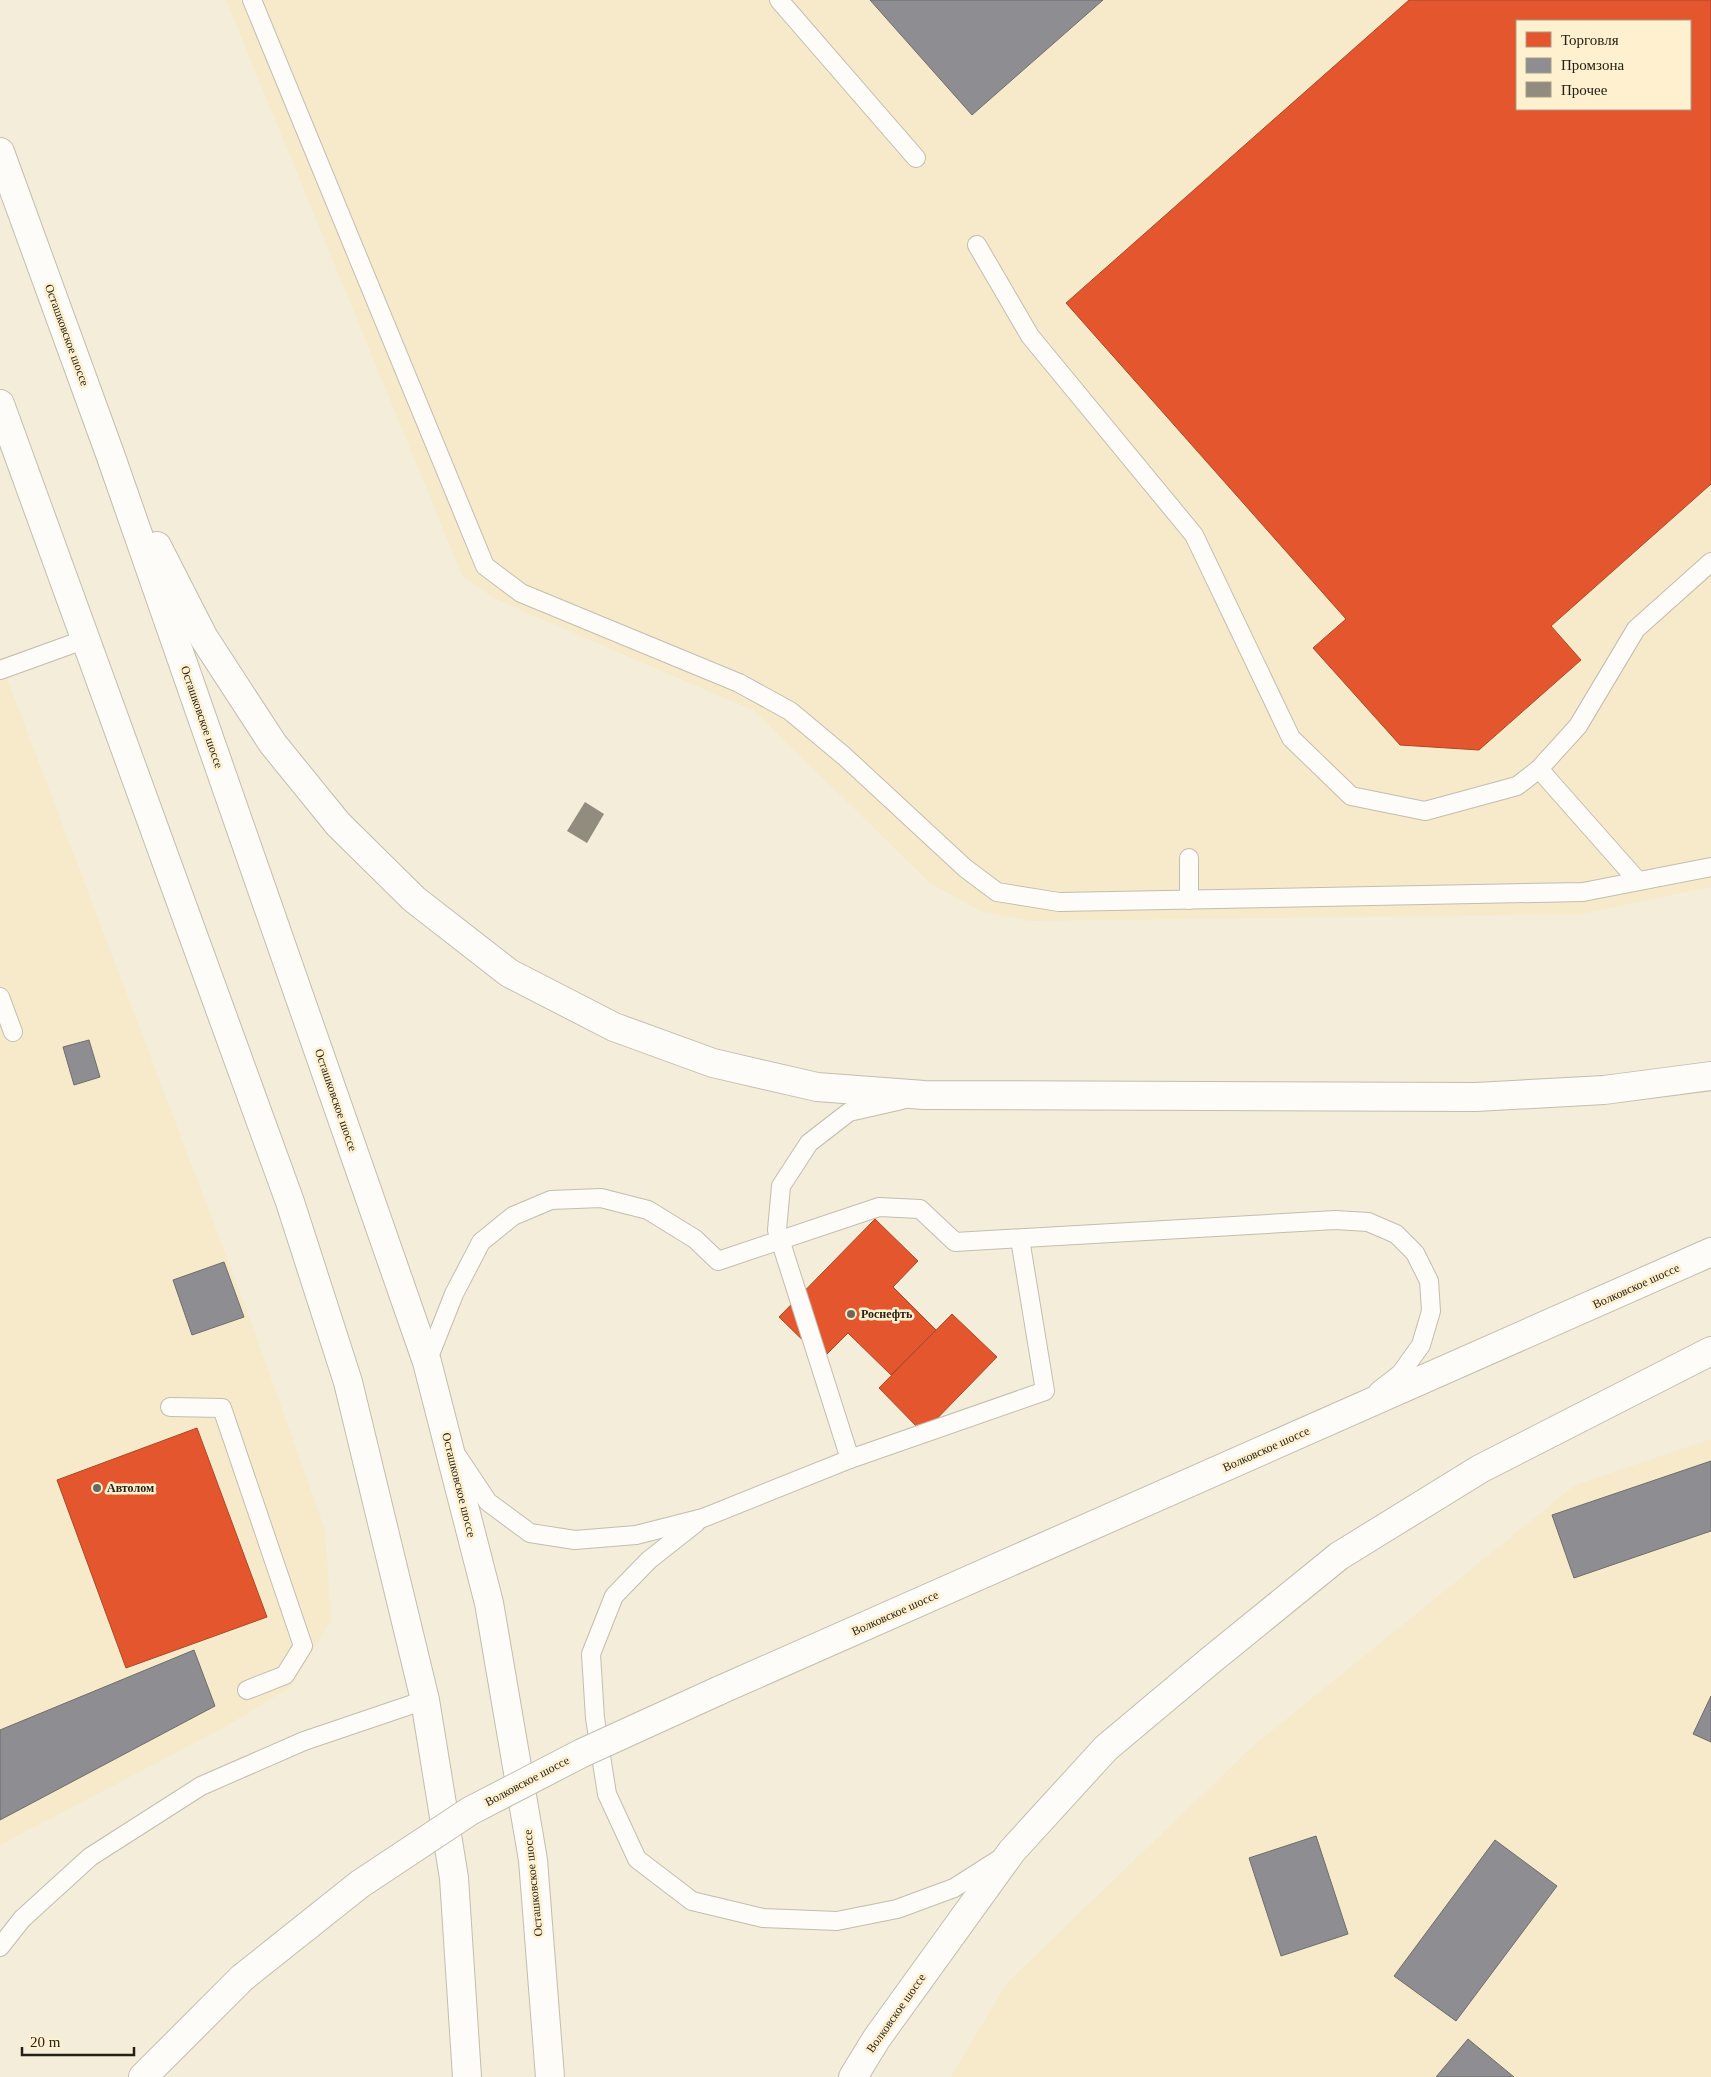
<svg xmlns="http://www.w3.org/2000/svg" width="1711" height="2077" viewBox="0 0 1711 2077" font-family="Georgia,serif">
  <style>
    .built { fill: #f6eacb; fill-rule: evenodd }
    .shops { fill: #e4572e; stroke: #ab4726; fill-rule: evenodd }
    .industry { fill: #8d8d92; stroke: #6e6d6c }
    .building { fill: #918c7e }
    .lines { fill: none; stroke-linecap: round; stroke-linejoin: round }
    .service-casing { stroke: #c3bdaf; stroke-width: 20 }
    .secondary-casing { stroke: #c3bdaf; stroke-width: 30 }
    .service { stroke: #fdfcf9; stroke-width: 18 }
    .secondary { stroke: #fdfcf9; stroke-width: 28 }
    .secondary-bridge-casing { stroke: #c3bdaf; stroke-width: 30; stroke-linecap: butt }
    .secondary-bridge { stroke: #fdfcf9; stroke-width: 28 }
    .poi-dot { fill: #6e685a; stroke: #fff1d0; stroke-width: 2 }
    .labels { text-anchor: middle; stroke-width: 5; stroke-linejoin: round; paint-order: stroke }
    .street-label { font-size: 12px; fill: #262115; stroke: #fff1d0 }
    .poi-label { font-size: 12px; font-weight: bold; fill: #262115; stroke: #fff1d0; text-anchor: start }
  </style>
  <rect width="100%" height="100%" fill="#f4edda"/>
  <g class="built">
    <path d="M 226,0 L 1711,0 L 1711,887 L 1580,914 L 1030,921 L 980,911 L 930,883 L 754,711 L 493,598 L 462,575 ZM 1517,21 L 1690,21 L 1690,109 L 1517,109 Z"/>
    <path d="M 0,660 L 249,1316 L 325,1530 L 331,1620 L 292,1686 L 223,1728 L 0,1845 Z"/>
    <path d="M 1711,1439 L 1711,2077 L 951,2077 L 1007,1983 L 1253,1746 L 1575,1485 Z"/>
  </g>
  <g class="shops">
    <path d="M 1409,0 L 1711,0 L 1711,484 L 1551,626 L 1581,660 L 1479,750 L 1400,745 L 1313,648 L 1346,619 L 1066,303 ZM 1517,21 L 1690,21 L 1690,109 L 1517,109 Z"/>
    <path d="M 875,1219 L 918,1261 L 893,1287 L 936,1330 L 891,1375 L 848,1333 L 822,1359 L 779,1317 Z"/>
    <path d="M 952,1314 L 997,1357 L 923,1433 L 879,1388 Z"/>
    <path d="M 197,1428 L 267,1617 L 126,1668 L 57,1480 Z"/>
  </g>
  <g class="industry">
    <path d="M 870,0 L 1103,0 L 972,115 Z"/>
    <path d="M 89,1040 L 100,1077 L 74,1085 L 63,1047 Z"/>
    <path d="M 224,1262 L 244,1317 L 192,1335 L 173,1280 Z"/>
    <path d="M 1711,1461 L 1711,1531 L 1574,1578 L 1552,1515 Z"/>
    <path d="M 194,1650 L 215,1706 L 0,1820 L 0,1730 Z"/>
    <path d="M 1711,1696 L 1711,1742 L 1693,1734 Z"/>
    <path d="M 1316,1836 L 1348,1934 L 1281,1956 L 1249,1858 Z"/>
    <path d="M 1495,1840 L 1557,1886 L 1456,2021 L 1394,1976 Z"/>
    <path d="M 1468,2039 L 1514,2077 L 1436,2077 Z"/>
  </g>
  <path class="building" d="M 585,802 L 604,814 L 587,843 L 567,831 Z"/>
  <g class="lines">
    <g class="service-casing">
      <g id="service">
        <path d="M 252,0 L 485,566 L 521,593 L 739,683 L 790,711 L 844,756 L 965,868 L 997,892 L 1059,902 L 1583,892 L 1711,867"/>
        <path d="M 779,0 L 916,158"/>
        <path d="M 977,245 L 1030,336 L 1194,535 L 1291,738 L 1351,796 L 1425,811 L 1517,786 L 1539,769 L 1578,726 L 1636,629 L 1711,562"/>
        <path d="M 0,670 L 86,639"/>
        <path d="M 1539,769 L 1638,881"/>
        <path d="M 1189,858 L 1189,900"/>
        <path d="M 0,997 L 13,1032"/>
        <path d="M 427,1362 L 454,1294 L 481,1242 L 513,1216 L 551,1200 L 601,1198 L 648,1210 L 695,1239 L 718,1261 L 879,1207 L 920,1209 L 955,1242 L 1335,1220 L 1368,1222 L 1396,1234 L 1415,1253 L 1429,1281 L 1431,1311 L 1421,1345 L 1401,1373 L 1378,1391"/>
        <path d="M 170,1407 L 222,1408 L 303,1646 L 285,1675 L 247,1690"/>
        <path d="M 458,1457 L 488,1502 L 530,1533 L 575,1540 L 636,1535 L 703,1518 L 850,1459 L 1045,1391 L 1020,1239"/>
        <path d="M 850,1459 L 777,1230 L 781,1186 L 809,1143 L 849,1112 L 902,1100"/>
        <path d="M 696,1523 L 649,1560 L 614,1596 L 591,1654 L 595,1718 L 607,1794 L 637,1859 L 692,1901 L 763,1918 L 837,1921 L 897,1909 L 954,1888 L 1001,1858"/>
        <path d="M 0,1947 L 22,1919 L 90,1857 L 201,1786 L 304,1741 L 425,1700"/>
      </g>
    </g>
    <g class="secondary-casing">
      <g id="secondary">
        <path d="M 0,152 L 110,454 L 427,1362 L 489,1603 L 533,1860 L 550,2077"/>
        <path d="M 0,404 L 290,1202 L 348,1382 L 425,1700 L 454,1878 L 467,2077"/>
        <path d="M 157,546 L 204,638 L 273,744 L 338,824 L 414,899 L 509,973 L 614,1027 L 713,1063 L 817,1087 L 924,1095 L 1476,1097 L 1604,1090 L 1711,1076"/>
        <path d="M 718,1691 L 1711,1252"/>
        <path d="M 143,2077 L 242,1978"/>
        <path d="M 853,2077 L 877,2038 L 1012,1851 L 1106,1748 L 1211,1660 L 1339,1556 L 1480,1469 L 1711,1351"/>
      </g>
    </g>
    <use href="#service" class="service"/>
    <use href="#secondary" class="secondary"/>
    <g class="secondary-bridge-casing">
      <path id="secondary-bridge" d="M 242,1978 L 360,1884 L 470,1811 L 582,1753 L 718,1691"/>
    </g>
    <use href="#secondary-bridge" class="secondary-bridge"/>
  </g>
  <g class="poi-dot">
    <circle cx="851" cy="1314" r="5"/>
    <circle cx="97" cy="1488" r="5"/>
  </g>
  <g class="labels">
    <g class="street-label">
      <text transform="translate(67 335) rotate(70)" y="4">Осташковское шоссе</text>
      <text transform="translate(202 717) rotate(71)" y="4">Осташковское шоссе</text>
      <text transform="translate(336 1100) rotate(71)" y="4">Осташковское шоссе</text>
      <text transform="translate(1636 1286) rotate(-24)" y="4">Волковское шоссе</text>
      <text transform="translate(1266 1449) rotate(-24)" y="4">Волковское шоссе</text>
      <text transform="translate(459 1485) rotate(76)" y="4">Осташковское шоссе</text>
      <text transform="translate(895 1613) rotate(-24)" y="4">Волковское шоссе</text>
      <text transform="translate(527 1781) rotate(-28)" y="4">Волковское шоссе</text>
      <text transform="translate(533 1883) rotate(-96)" y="4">Осташковское шоссе</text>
      <text transform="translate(896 2013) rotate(-55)" y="4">Волковское шоссе</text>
    </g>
    <g class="poi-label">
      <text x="861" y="1318">Роснефть</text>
      <text x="107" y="1492">Автолом</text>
    </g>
  </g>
  <rect x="1516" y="20" width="175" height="90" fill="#fff1d0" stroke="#a89e85"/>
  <rect x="1526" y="32" width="25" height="15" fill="#e4572e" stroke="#a89e85"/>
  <text x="1561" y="45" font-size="15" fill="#262115">Торговля</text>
  <rect x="1526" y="58" width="25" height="15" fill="#8d8d92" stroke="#a89e85"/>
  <text x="1561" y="70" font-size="15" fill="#262115">Промзона</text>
  <rect x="1526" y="82" width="25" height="15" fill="#918c7e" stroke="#a89e85"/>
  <text x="1561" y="95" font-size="15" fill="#262115">Прочее</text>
  <path d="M22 2047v8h112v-8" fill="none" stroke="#262115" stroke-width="2.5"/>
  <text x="30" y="2047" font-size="15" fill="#262115" stroke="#fff1d0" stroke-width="4" paint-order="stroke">20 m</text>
</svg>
